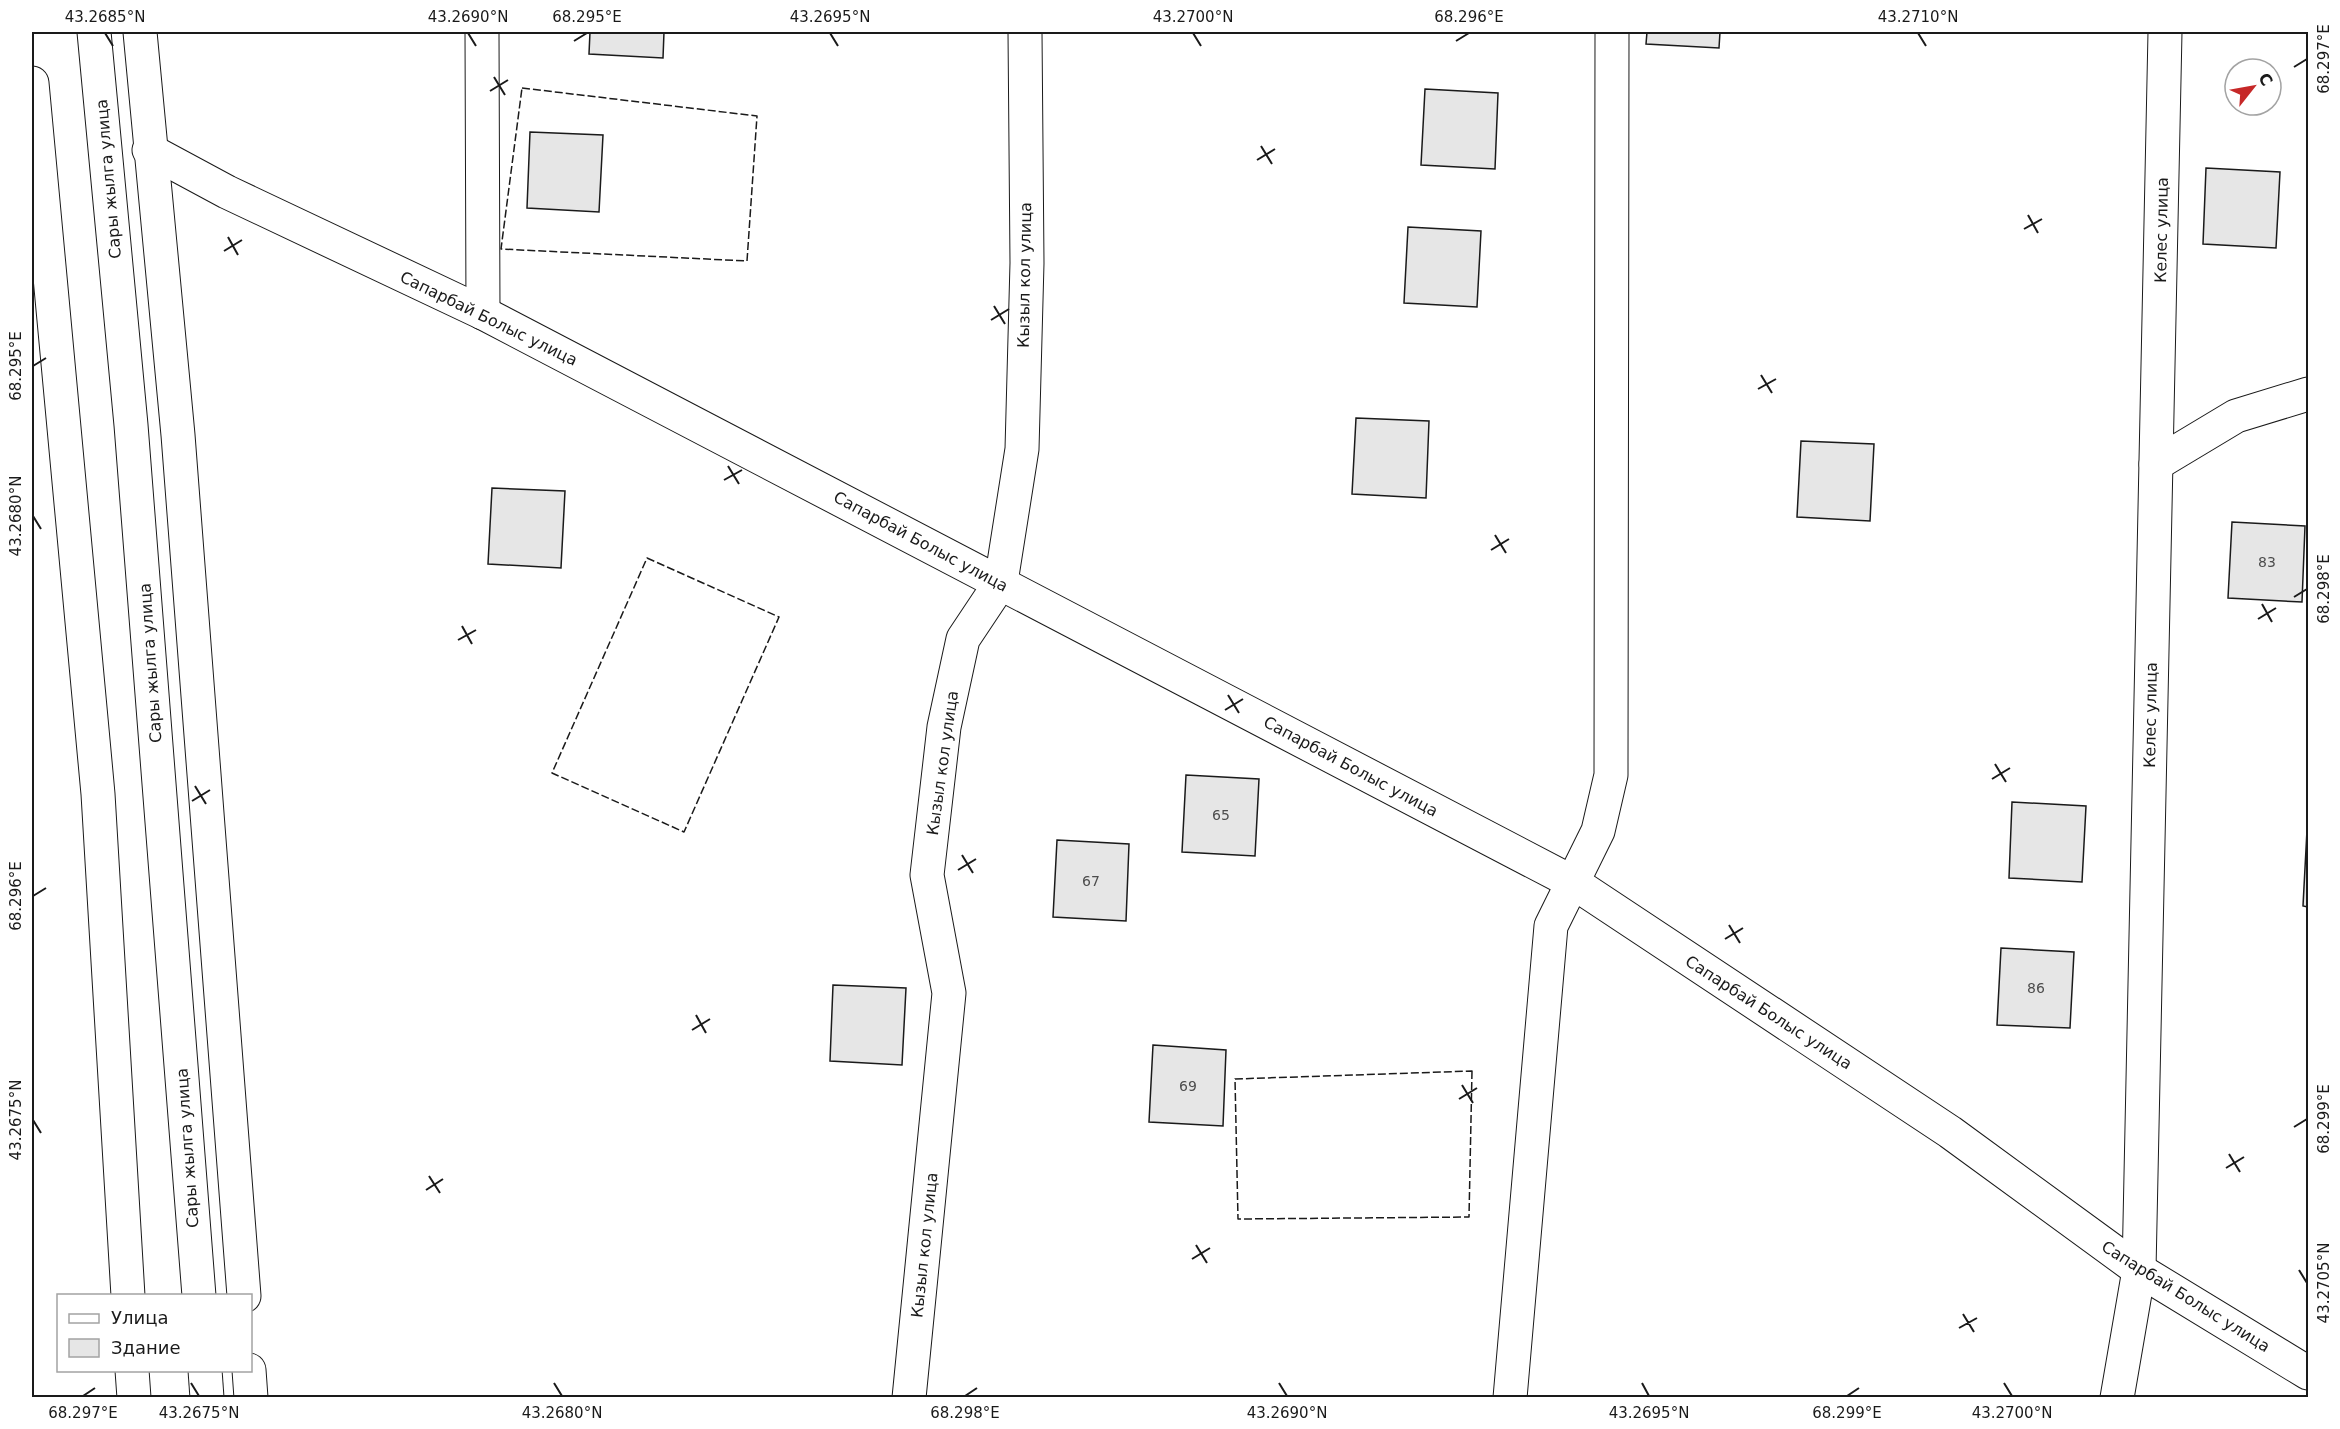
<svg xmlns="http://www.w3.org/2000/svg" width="2340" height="1429" viewBox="0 0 2340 1429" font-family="'DejaVu Sans',sans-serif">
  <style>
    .building { fill: #e6e6e6; stroke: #1a1a1a; stroke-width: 1.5 }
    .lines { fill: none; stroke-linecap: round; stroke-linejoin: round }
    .minor-casing { stroke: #1a1a1a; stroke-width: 35 }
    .secondary-casing { stroke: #1a1a1a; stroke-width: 35 }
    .minor { stroke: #fff; stroke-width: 33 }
    .secondary { stroke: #fff; stroke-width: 33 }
    .fence { stroke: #1a1a1a; stroke-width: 1.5; stroke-dasharray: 8 3; stroke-linecap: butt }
    .ticks { fill: none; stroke: #1a1a1a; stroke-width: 2 }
    .labels { text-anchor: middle; stroke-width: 4.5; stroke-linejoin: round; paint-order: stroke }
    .number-label { font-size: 14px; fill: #4d4d4d }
    .street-label { font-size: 16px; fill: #1a1a1a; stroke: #fff }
    .neatline { fill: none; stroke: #1a1a1a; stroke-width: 2 }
    .ticks-label { font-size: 15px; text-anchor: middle; fill: #1a1a1a }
  </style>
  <rect width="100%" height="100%" fill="#fff"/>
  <g class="building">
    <path d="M 590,32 L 664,32 L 663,58 L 589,54 Z"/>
    <path d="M 1647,32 L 1720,32 L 1719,48 L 1646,44 Z"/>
    <path d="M 1425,89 L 1498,93 L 1495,169 L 1421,165 Z"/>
    <path d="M 530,132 L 603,135 L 599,212 L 527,208 Z"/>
    <path d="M 2206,168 L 2280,172 L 2276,248 L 2203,244 Z"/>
    <path d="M 1408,227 L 1481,231 L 1477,307 L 1404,303 Z"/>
    <path d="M 1356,418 L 1429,421 L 1426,498 L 1352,494 Z"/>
    <path d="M 1801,441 L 1874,444 L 1870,521 L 1797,517 Z"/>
    <path d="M 492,488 L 565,491 L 561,568 L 488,564 Z"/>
    <path d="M 2232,522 L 2305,526 L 2302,602 L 2228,598 Z"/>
    <path d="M 1186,775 L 1259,779 L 1255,856 L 1182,852 Z"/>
    <path d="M 2012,802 L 2086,806 L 2082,882 L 2009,878 Z"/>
    <path d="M 2307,830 L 2308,830 L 2308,907 L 2303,906 Z"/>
    <path d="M 1057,840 L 1129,844 L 1126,921 L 1053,917 Z"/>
    <path d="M 2001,948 L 2074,952 L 2070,1028 L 1997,1025 Z"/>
    <path d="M 833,985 L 906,988 L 902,1065 L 830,1061 Z"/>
    <path d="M 1153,1045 L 1226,1050 L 1223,1126 L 1149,1122 Z"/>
  </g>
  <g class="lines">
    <g class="minor-casing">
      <g id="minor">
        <path d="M 482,32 L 483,313"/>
        <path d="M 32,83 L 98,794 L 128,1296"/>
        <path d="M 149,150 L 227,192 L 483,313 L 1574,883 L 1950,1132 L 2139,1270 L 2308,1373"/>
        <path d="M 2156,464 L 2236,416 L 2308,394"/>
        <path d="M 132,1370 L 134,1398"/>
        <path d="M 909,1398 L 949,993 L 927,875 L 944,727 L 963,639 L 1001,582 L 1022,449 L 1027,263 L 1025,32"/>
        <path d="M 1510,1398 L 1551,926 L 1598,831 L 1611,775 L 1612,32"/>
        <path d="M 2117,1398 L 2139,1270 L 2165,32"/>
      </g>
    </g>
    <g class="secondary-casing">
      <g id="secondary">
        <path d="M 94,32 L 131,425 L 199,1296"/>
        <path d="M 140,32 L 178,435 L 244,1296"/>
        <path d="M 205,1370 L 207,1398"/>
        <path d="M 249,1370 L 251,1398"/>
      </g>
    </g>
    <use href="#minor" class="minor"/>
    <use href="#secondary" class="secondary"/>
    <g class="fence">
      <path d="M 522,88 L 757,116 L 747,261 L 501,249 Z"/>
      <path d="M 647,558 L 779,617 L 684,832 L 552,773 Z"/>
      <path d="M 1472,1071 L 1469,1217 L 1238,1219 L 1235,1079 Z"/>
    </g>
  </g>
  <path class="ticks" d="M 105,33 L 113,46M 468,33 L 476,46M 830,33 L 838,46M 1193,33 L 1201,46M 1918,33 L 1926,46M 574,41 L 587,33M 1456,41 L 1469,33M 2294,67 L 2307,59M 494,77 L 505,95M 490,91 L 508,80M 1261,146 L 1272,164M 1257,160 L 1275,149M 2028,215 L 2038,233M 2024,229 L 2042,219M 228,237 L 238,255M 224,251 L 242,240M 994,306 L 1005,324M 991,320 L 1009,309M 33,366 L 46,358M 1761,375 L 1772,393M 1758,389 L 1776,379M 728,466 L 739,484M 724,480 L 742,470M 33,516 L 41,529M 1495,535 L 1506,553M 1491,550 L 1509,539M 2294,597 L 2307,589M 2262,604 L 2272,622M 2258,619 L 2276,608M 462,626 L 472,644M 458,640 L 476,630M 1228,695 L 1239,713M 1225,710 L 1243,699M 1995,764 L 2006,782M 1992,779 L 2010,768M 195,786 L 206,804M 192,801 L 210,790M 962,855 L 973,873M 958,870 L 976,859M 33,896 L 46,888M 1729,925 L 1740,943M 1725,939 L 1743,928M 696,1015 L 706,1033M 692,1030 L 710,1019M 1462,1085 L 1473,1103M 1459,1099 L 1477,1088M 33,1120 L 41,1133M 2294,1127 L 2307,1119M 2229,1154 L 2240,1172M 2226,1168 L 2244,1157M 429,1176 L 440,1193M 426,1190 L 443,1179M 1196,1245 L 1207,1263M 1192,1259 L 1210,1248M 2299,1270 L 2307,1283M 1963,1314 L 1974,1332M 1959,1328 L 1977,1318M 191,1383 L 199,1396M 554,1383 L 562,1396M 1279,1383 L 1287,1396M 1642,1383 L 1649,1396M 2004,1383 L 2012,1396M 83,1396 L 95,1388M 965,1396 L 977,1388M 1847,1396 L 1859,1388"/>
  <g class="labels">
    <g class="number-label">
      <text x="2267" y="567">83</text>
      <text x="1221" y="820">65</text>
      <text x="1091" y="886">67</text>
      <text x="2036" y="993">86</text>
      <text x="1188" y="1091">69</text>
    </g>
    <g class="street-label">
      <text transform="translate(108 179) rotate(-95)" y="6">Сары жылга улица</text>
      <text transform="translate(2161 230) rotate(-89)" y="6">Келес улица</text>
      <text transform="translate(1024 275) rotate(-89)" y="6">Кызыл кол улица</text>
      <text transform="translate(489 318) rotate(26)" y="6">Сапарбай Болыс улица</text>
      <text transform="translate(921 541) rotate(28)" y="6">Сапарбай Болыс улица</text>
      <text transform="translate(150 663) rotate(-94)" y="6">Сары жылга улица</text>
      <text transform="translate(2150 715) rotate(-89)" y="6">Келес улица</text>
      <text transform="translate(942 763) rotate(-82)" y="6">Кызыл кол улица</text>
      <text transform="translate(1351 766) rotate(28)" y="6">Сапарбай Болыс улица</text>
      <text transform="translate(1769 1012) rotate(33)" y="6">Сапарбай Болыс улица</text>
      <text transform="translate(187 1148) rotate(-94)" y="6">Сары жылга улица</text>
      <text transform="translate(924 1245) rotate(-84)" y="6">Кызыл кол улица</text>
      <text transform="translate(2186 1296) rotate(32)" y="6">Сапарбай Болыс улица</text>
    </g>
  </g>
  <rect width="2340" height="1429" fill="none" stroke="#ffffff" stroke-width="66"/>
  <rect x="57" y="1294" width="195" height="78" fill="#ffffff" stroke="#a3a3a3" stroke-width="1.5"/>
  <rect x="69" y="1314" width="30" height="9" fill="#ffffff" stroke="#a3a3a3" stroke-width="1.5"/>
  <text x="111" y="1324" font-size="18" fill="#1a1a1a">Улица</text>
  <rect x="69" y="1339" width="30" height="18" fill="#e6e6e6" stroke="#a3a3a3" stroke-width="1.5"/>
  <text x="111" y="1354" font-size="18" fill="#1a1a1a">Здание</text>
  <g transform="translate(2253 87) rotate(59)"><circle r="28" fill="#ffffff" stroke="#a3a3a3" stroke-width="1.5"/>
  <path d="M0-4.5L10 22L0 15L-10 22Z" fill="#c62828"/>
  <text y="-9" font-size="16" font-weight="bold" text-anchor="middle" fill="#1a1a1a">С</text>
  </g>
  <rect x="33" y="33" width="2274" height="1363" class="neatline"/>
  <g class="ticks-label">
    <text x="105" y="22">43.2685°N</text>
    <text x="468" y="22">43.2690°N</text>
    <text x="587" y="22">68.295°E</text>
    <text x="830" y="22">43.2695°N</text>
    <text x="1193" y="22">43.2700°N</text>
    <text x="1469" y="22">68.296°E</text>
    <text x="1918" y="22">43.2710°N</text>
    <text transform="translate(2324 59) rotate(-90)" y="5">68.297°E</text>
    <text transform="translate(16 366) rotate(-90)" y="5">68.295°E</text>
    <text transform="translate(16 516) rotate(-90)" y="5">43.2680°N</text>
    <text transform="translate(2324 589) rotate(-90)" y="5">68.298°E</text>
    <text transform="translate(16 896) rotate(-90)" y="5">68.296°E</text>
    <text transform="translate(2324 1119) rotate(-90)" y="5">68.299°E</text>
    <text transform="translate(16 1120) rotate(-90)" y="5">43.2675°N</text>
    <text transform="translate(2324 1283) rotate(-90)" y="5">43.2705°N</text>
    <text x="83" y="1418">68.297°E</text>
    <text x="199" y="1418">43.2675°N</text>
    <text x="562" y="1418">43.2680°N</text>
    <text x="965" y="1418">68.298°E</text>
    <text x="1287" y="1418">43.2690°N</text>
    <text x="1649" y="1418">43.2695°N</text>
    <text x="1847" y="1418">68.299°E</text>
    <text x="2012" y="1418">43.2700°N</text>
  </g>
</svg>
